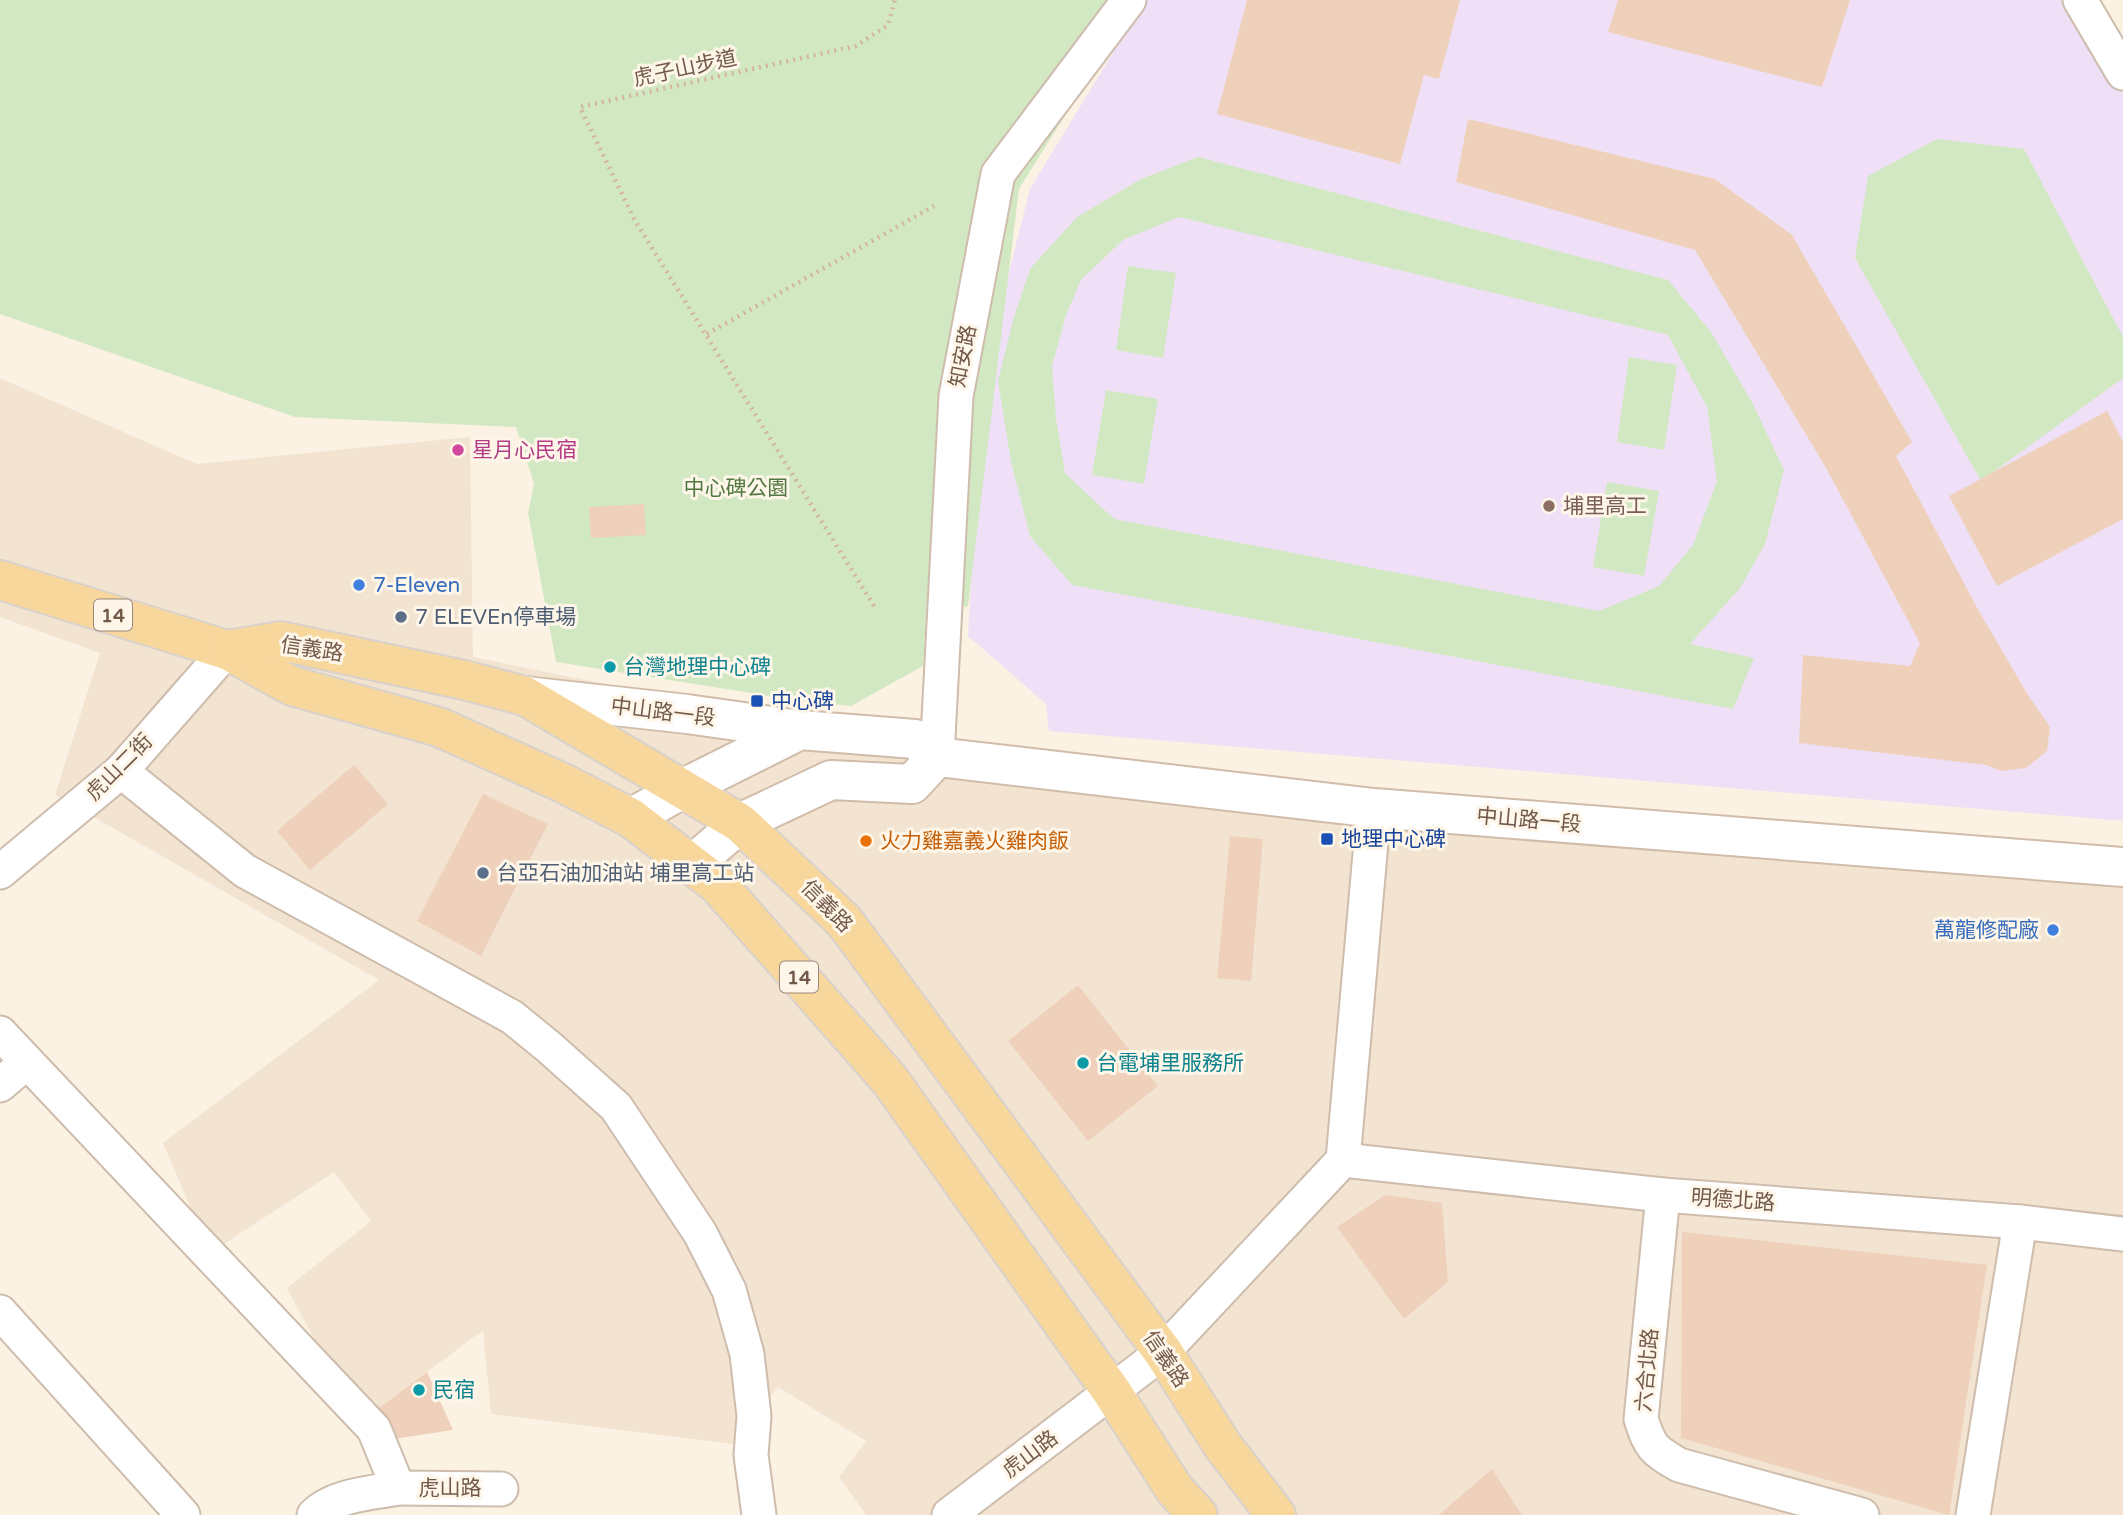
<svg xmlns="http://www.w3.org/2000/svg" width="2123" height="1515" viewBox="0 0 2123 1515" font-family="'Varela Round','Noto Sans TC',sans-serif">
  <style>
    .residential { fill: #f2e4d1 }
    .education { fill: #efe0f7 }
    .green { fill: #d1e8c2; fill-rule: evenodd }
    .building { fill: #efd1bb }
    .lines { fill: none; stroke-linecap: round; stroke-linejoin: round }
    .street-casing { stroke: #cebcad; stroke-width: 37 }
    .secondary-casing { stroke: #d1bcaa; stroke-width: 42 }
    .primary-casing { stroke: #d8d1cc; stroke-width: 42 }
    .path { stroke: #d4b49f; stroke-width: 4.5; stroke-dasharray: 2 5; stroke-linecap: butt }
    .street { stroke: #fff; stroke-width: 33 }
    .secondary { stroke: #fff; stroke-width: 38 }
    .primary { stroke: #f8d79d; stroke-width: 38 }
    .hotel-dot { fill: #d1479c; stroke: #fef6e9; stroke-width: 2.5 }
    .education-dot { fill: #8d6e63; stroke: #fef6e9; stroke-width: 2.5 }
    .shop-dot { fill: #3f7fe0; stroke: #fef6e9; stroke-width: 2.5 }
    .service-dot { fill: #5c6f8a; stroke: #fef6e9; stroke-width: 2.5 }
    .culture-dot { fill: #0f9aa8; stroke: #fef6e9; stroke-width: 2.5 }
    .transit-dot { fill: #1a4fb4; stroke: #fef6e9; stroke-width: 2.5 }
    .food-dot { fill: #e8710a; stroke: #fef6e9; stroke-width: 2.5 }
    .labels { text-anchor: middle; stroke-width: 6; stroke-linejoin: round; paint-order: stroke }
    .shield { fill: #fef6e9; stroke: #9c887a; stroke-width: 2 }
    .shield-label { font-size: 19px; font-weight: bold; fill: #72594a }
    .street-label { font-size: 21px; fill: #72594a; stroke: #fef6e9 }
    .hotel-label { font-size: 21px; fill: #b23c85; stroke: #fef6e9; text-anchor: start }
    .park-label { font-size: 21px; fill: #527842; stroke: #fef6e9 }
    .education-label { font-size: 21px; fill: #785e54; stroke: #fef6e9; text-anchor: start }
    .shop-label { font-size: 21px; fill: #366cbe; stroke: #fef6e9; text-anchor: start }
    .service-label { font-size: 21px; fill: #4e5e75; stroke: #fef6e9; text-anchor: start }
    .culture-label { font-size: 21px; fill: #0d838f; stroke: #fef6e9; text-anchor: start }
    .transit-label { font-size: 21px; fill: #164399; stroke: #fef6e9; text-anchor: start }
    .food-label { font-size: 21px; fill: #c56008; stroke: #fef6e9; text-anchor: start }
  </style>
  <rect width="100%" height="100%" fill="#fbf2e3"/>
  <path class="residential" d="M 0,378 L 197,464 L 470,437 L 473,657 L 757,715 L 881,752 L 2123,883 L 2123,1515 L 866,1515 L 839,1477 L 866,1441 L 778,1387 L 733,1444 L 491,1414 L 483,1330 L 359,1423 L 287,1288 L 371,1221 L 334,1172 L 210,1253 L 163,1143 L 379,980 L 55,795 L 100,653 L 0,617 Z"/>
  <path class="education" d="M 1145,0 L 2070,0 L 2123,94 L 2123,821 L 1049,731 L 1046,704 L 968,636 L 983,375 L 1030,189 Z"/>
  <g class="green">
    <path d="M 0,0 L 1137,0 L 1019,189 L 968,607 L 927,600 L 923,666 L 851,706 L 801,701 L 556,662 L 528,513 L 534,484 L 516,427 L 295,417 L 0,314 Z"/>
    <path d="M 1937,139 L 2024,149 L 2123,337 L 2123,378 L 1981,481 L 1855,258 L 1868,176 Z"/>
    <path d="M 1198,157 L 1668,280 L 1711,332 L 1752,402 L 1784,470 L 1765,544 L 1740,588 L 1690,644 L 1754,658 L 1733,709 L 1072,585 L 1030,536 L 1011,462 L 998,381 L 1014,317 L 1030,269 L 1077,217 L 1141,179 ZM 1179,217 L 1668,335 L 1707,407 L 1717,481 L 1693,545 L 1659,586 L 1599,611 L 1114,519 L 1065,473 L 1056,418 L 1052,366 L 1066,315 L 1081,280 L 1123,240 Z"/>
    <path d="M 1128,266 L 1176,273 L 1163,358 L 1116,350 Z"/>
    <path d="M 1629,357 L 1677,365 L 1664,450 L 1617,442 Z"/>
    <path d="M 1106,390 L 1158,399 L 1144,484 L 1092,475 Z"/>
    <path d="M 1607,482 L 1659,491 L 1644,576 L 1593,567 Z"/>
  </g>
  <g class="building">
    <path d="M 1247,0 L 1460,0 L 1439,79 L 1424,75 L 1400,164 L 1217,114 Z"/>
    <path d="M 1618,0 L 1850,0 L 1822,87 L 1608,32 Z"/>
    <path d="M 1468,119 L 1715,179 L 1792,235 L 1912,442 L 1896,456 L 1980,613 L 2028,695 L 2050,727 L 2047,751 L 2026,768 L 2001,771 L 1986,765 L 1799,743 L 1803,655 L 1910,666 L 1920,643 L 1825,466 L 1695,250 L 1456,182 Z"/>
    <path d="M 2107,411 L 2123,442 L 2123,519 L 1997,586 L 1949,496 Z"/>
    <path d="M 644,504 L 646,535 L 591,538 L 589,507 Z"/>
    <path d="M 354,765 L 388,804 L 310,870 L 277,831 Z"/>
    <path d="M 483,794 L 548,824 L 481,956 L 417,921 Z"/>
    <path d="M 1230,836 L 1263,839 L 1251,981 L 1217,978 Z"/>
    <path d="M 1078,985 L 1158,1086 L 1088,1141 L 1008,1041 Z"/>
    <path d="M 1385,1195 L 1442,1203 L 1448,1282 L 1404,1319 L 1337,1227 Z"/>
    <path d="M 1682,1232 L 1987,1265 L 1949,1515 L 1681,1438 Z"/>
    <path d="M 427,1372 L 453,1430 L 387,1440 L 379,1408 Z"/>
    <path d="M 1492,1469 L 1522,1515 L 1439,1515 Z"/>
  </g>
  <g class="lines">
    <g class="street-casing">
      <g id="street">
        <path d="M 2080,0 L 2123,73"/>
        <path d="M 937,757 L 956,396 L 998,174 L 1129,0"/>
        <path d="M 121,771 L 245,871 L 512,1017 L 550,1048 L 616,1107 L 700,1233 L 729,1290 L 747,1354 L 754,1416 L 751,1455 L 759,1515"/>
        <path d="M 0,872 L 121,771 L 227,650"/>
        <path d="M 0,1033 L 374,1429 L 398,1488 C 372,1493 334,1495 314,1515"/>
        <path d="M 0,1085 L 27,1062"/>
        <path d="M 1343,1160 L 1663,1195 L 2020,1222 L 2123,1234"/>
        <path d="M 1663,1195 L 1641,1419 C 1650,1447 1653,1450 1679,1465 L 1862,1515"/>
        <path d="M 0,1312 L 183,1515"/>
        <path d="M 398,1488 L 501,1489"/>
        <path d="M 949,1515 L 1163,1352 L 1343,1160 L 1374,808"/>
        <path d="M 1973,1515 L 2020,1222"/>
      </g>
    </g>
    <g class="secondary-casing">
      <g id="secondary">
        <path d="M 525,696 L 687,714 L 800,730 L 915,739 L 937,757 L 1374,808 L 2123,867"/>
        <path d="M 631,818 L 684,788 L 800,730"/>
        <path d="M 692,865 L 740,823 L 831,780 L 912,784 L 937,757"/>
      </g>
    </g>
    <g class="primary-casing">
      <g id="primary">
        <path d="M 0,580 L 227,650 L 292,686 L 439,727 L 563,783 L 631,818 L 717,884 L 889,1079 L 1112,1392 L 1175,1490 L 1198,1515"/>
        <path d="M 227,650 L 281,641 L 464,680 L 525,696 L 740,823 L 844,921 L 1163,1352 L 1223,1446 L 1276,1515"/>
      </g>
    </g>
    <g class="path">
      <path d="M 707,334 L 934,206"/>
      <path d="M 874,606 L 634,219 L 580,107 L 856,46 L 888,25 L 895,0"/>
    </g>
    <use href="#street" class="street"/>
    <use href="#secondary" class="secondary"/>
    <use href="#primary" class="primary"/>
  </g>
  <circle class="hotel-dot" cx="458" cy="450" r="7"/>
  <circle class="education-dot" cx="1549" cy="506" r="7"/>
  <g class="shop-dot">
    <circle cx="359" cy="585" r="7"/>
    <circle cx="2053" cy="930" r="7"/>
  </g>
  <g class="service-dot">
    <circle cx="401" cy="617" r="7"/>
    <circle cx="483" cy="873" r="7"/>
  </g>
  <g class="culture-dot">
    <circle cx="610" cy="667" r="7"/>
    <circle cx="1083" cy="1063" r="7"/>
    <circle cx="419" cy="1390" r="7"/>
  </g>
  <g class="transit-dot">
    <rect x="750" y="694" width="14" height="14" rx="3.5"/>
    <rect x="1320" y="832" width="14" height="14" rx="3.5"/>
  </g>
  <circle class="food-dot" cx="866" cy="841" r="7"/>
  <g class="labels">
    <g class="shield">
      <rect x="94" y="599.5" width="38" height="31" rx="5"/>
      <rect x="780" y="961.5" width="38" height="31" rx="5"/>
    </g>
    <g class="shield-label">
      <text x="113" y="622">14</text>
      <text x="799" y="984">14</text>
    </g>
    <g class="street-label">
      <text transform="translate(685 68) rotate(-12)" y="7">虎子山步道</text>
      <text transform="translate(963 356) rotate(-79)" y="7">知安路</text>
      <text transform="translate(312 649) rotate(9)" y="7">信義路</text>
      <text transform="translate(663 712) rotate(7)" y="7">中山路一段</text>
      <text transform="translate(119 767) rotate(-45)" y="7">虎山二街</text>
      <text transform="translate(1529 820) rotate(5)" y="7">中山路一段</text>
      <text transform="translate(827 906) rotate(46)" y="7">信義路</text>
      <text transform="translate(1733 1200) rotate(4)" y="7">明德北路</text>
      <text transform="translate(1166 1359) rotate(56)" y="7">信義路</text>
      <text transform="translate(1647 1370) rotate(-85)" y="7">六合北路</text>
      <text transform="translate(1030 1454) rotate(-37)" y="7">虎山路</text>
      <text x="450" y="1495">虎山路</text>
    </g>
    <g class="hotel-label">
      <text x="472" y="457">星月心民宿</text>
    </g>
    <g class="park-label">
      <text x="736" y="495">中心碑公園</text>
    </g>
    <g class="education-label">
      <text x="1563" y="513">埔里高工</text>
    </g>
    <g class="shop-label">
      <text x="373" y="592">7-Eleven</text>
      <text x="2039" y="937" text-anchor="end">萬龍修配廠</text>
    </g>
    <g class="service-label">
      <text x="415" y="624">7 ELEVEn停車場</text>
      <text x="497" y="880">台亞石油加油站 埔里高工站</text>
    </g>
    <g class="culture-label">
      <text x="624" y="674">台灣地理中心碑</text>
      <text x="1097" y="1070">台電埔里服務所</text>
      <text x="433" y="1397">民宿</text>
    </g>
    <g class="transit-label">
      <text x="771" y="708">中心碑</text>
      <text x="1341" y="846">地理中心碑</text>
    </g>
    <g class="food-label">
      <text x="880" y="848">火力雞嘉義火雞肉飯</text>
    </g>
  </g>
</svg>
